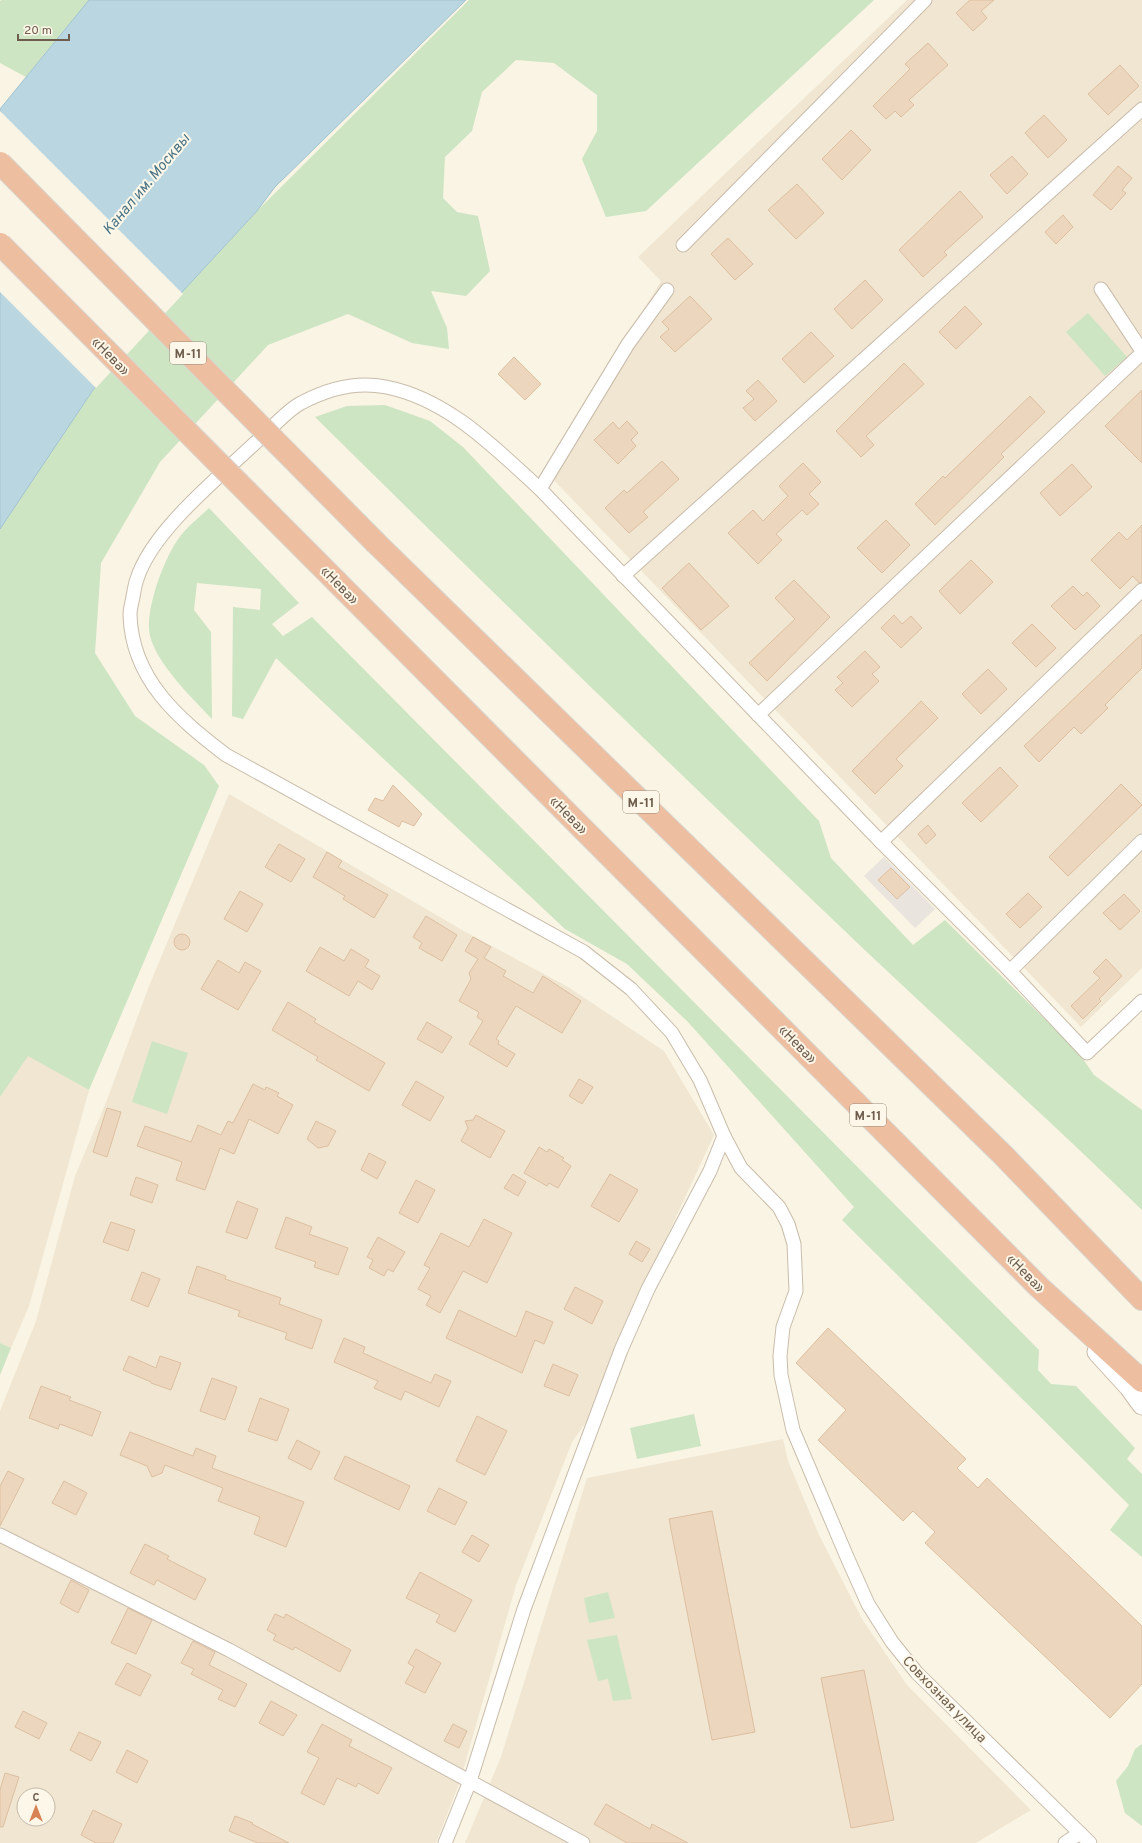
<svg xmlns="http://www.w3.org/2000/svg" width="1142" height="1843" viewBox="0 0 1142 1843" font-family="Overpass,sans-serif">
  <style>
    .residential { fill: #f0e6d2; fill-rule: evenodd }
    .industrial { fill: #e9e4dd }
    .green { fill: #cde5c3 }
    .water { fill: #bad6e0; stroke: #a1c3d1 }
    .pier { fill: #f9f4e3 }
    .building { fill: #ecd6be; stroke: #ddbfa0 }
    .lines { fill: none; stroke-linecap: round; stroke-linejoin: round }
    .street-casing { stroke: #c9bcab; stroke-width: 15 }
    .secondary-casing { stroke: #ccbdaa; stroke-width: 21 }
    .highway-casing { stroke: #d9d5d0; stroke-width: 24 }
    .street { stroke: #fff; stroke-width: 13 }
    .secondary { stroke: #fff; stroke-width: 19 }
    .highway { stroke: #edbea0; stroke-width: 22 }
    .highway-bridge-casing { stroke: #d9d5d0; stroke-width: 24; stroke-linecap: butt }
    .highway-bridge { stroke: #edbea0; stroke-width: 22 }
    .labels { text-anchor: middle; stroke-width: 4; stroke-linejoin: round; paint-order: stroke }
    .shield { fill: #fdf7e9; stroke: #998b7b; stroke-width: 1 }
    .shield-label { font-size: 13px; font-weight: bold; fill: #6e5d4c }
    .street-label { font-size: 14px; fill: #6e5d4c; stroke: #fdf7e9 }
    .water-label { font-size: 15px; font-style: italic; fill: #4c7586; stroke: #fdf7e9 }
  </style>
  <rect width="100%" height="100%" fill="#f9f4e3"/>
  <g class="residential">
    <path d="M 907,0 L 1142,0 L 1142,968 L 1081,1027 L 546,472 L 661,281 L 638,257 Z"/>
    <path d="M 229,794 L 462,930 L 568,987 L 664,1051 L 714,1135 L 614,1351 L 586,1422 L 572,1442 L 516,1585 L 460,1781 L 436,1843 L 0,1843 L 0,1411 L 36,1321 L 75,1176 L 107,1100 L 149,986 ZM 24,1795 L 48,1795 L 48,1819 L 24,1819 Z"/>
    <path d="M 28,1055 L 89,1090 L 29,1306 L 11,1348 L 0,1343 L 0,1097 Z"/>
    <path d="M 783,1439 L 788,1461 L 819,1535 L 862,1619 L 907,1685 L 1031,1810 L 976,1843 L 465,1843 L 501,1757 L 587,1478 Z"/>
  </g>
  <path class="industrial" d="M 884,857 L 935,909 L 915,928 L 864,876 Z"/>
  <g class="green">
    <path d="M 2,0 L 89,0 L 26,77 L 0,63 L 0,1 Z"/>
    <path d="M 469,0 L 874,0 L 646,211 L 606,217 L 582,159 L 597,131 L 597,95 L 554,63 L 516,60 L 482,92 L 472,131 L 445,157 L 443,198 L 457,212 L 478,216 L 490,271 L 466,296 L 431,291 L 447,328 L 449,349 L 412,343 L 348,314 L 268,345 L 160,462 L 101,563 L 95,653 L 135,716 L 204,765 L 219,786 L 89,1090 L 28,1056 L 0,1097 L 0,529 L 97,384 L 257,211 Z"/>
    <path d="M 1088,313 L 1127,357 L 1105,376 L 1066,332 Z"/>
    <path d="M 385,405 L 430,421 L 463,447 L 819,821 L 831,858 L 913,945 L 945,920 L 1079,1053 L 1094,1075 L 1142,1110 L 1142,1210 C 1053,1123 960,1040 869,954 C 683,777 498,598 315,417 L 347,406 Z"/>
    <path d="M 209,508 L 299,603 L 272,624 L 283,636 L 312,617 L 1039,1350 L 1038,1370 L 1051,1384 L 1076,1386 L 1135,1448 L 1127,1459 L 1142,1474 L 1142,1557 L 1110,1530 L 1129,1505 L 842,1220 L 854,1207 L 688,1022 L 627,964 L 565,929 L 276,658 L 243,719 L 232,716 L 233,607 L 260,610 L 261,589 L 197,583 L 194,610 L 211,632 L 212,719 C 192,698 157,664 150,636 C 144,611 165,554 182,534 C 190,524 200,517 209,508 Z"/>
    <path d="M 152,1041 L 188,1053 L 167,1114 L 132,1102 Z"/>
    <path d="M 0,1343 L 11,1348 L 0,1375 Z"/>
    <path d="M 694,1414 L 701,1446 L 637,1459 L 630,1428 Z"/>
    <path d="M 608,1592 L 615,1618 L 589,1623 L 584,1598 Z"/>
    <path d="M 617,1635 L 632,1699 L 613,1701 L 608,1679 L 598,1681 L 587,1640 Z"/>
    <path d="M 1142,1744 L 1142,1826 L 1125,1813 L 1116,1781 L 1128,1766 L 1135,1749 Z"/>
  </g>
  <path class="water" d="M 89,0 L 466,0 L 275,187 L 257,211 L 97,384 L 0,529 L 0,109 Z"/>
  <path class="pier" d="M 0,111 L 183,294 L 96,388 L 0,292 Z"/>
  <g class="building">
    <path d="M 970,0 L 994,0 L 981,11 L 987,18 L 973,31 L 956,13 Z"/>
    <path d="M 928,43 L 948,65 L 909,100 L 914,105 L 901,117 L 895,111 L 886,119 L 873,106 L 910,69 L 905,64 Z"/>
    <path d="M 1120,65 L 1139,86 L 1108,115 L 1088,94 Z"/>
    <path d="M 1044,115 L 1067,140 L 1048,158 L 1025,133 Z"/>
    <path d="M 851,130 L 871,150 L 842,180 L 822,159 Z"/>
    <path d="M 1012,156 L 1028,174 L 1007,194 L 990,175 Z"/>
    <path d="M 1118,166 L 1132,178 L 1122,190 L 1126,193 L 1111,210 L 1093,195 Z"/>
    <path d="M 797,184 L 824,213 L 796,239 L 768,210 Z"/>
    <path d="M 960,191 L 983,217 L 944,252 L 947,255 L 923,277 L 899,250 Z"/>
    <path d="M 1063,215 L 1073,227 L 1056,244 L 1045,232 Z"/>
    <path d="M 728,238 L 753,264 L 735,280 L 711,254 Z"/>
    <path d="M 865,280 L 883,300 L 852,329 L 834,309 Z"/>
    <path d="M 690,296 L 712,319 L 675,352 L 660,337 L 669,329 L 662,322 Z"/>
    <path d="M 965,306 L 982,324 L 956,349 L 939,332 Z"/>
    <path d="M 811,332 L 834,356 L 804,383 L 782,359 Z"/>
    <path d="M 514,357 L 541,384 L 525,400 L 498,374 Z"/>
    <path d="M 904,363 L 924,384 L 866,436 L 874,445 L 861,457 L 836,431 Z"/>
    <path d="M 758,380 L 777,401 L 755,421 L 743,408 L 754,399 L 746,391 Z"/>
    <path d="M 1142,390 L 1142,463 L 1105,426 Z"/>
    <path d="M 1030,396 L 1045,412 L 1001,454 L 1004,457 L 935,525 L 915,504 L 943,476 L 945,478 Z"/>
    <path d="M 627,421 L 638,433 L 631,440 L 636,446 L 618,464 L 594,440 L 613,422 L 619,429 Z"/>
    <path d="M 662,461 L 679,479 L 643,512 L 648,517 L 629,533 L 605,508 L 624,490 L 627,493 Z"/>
    <path d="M 803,463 L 821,482 L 809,494 L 819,504 L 807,515 L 802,510 L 776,534 L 782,540 L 758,564 L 728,533 L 753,510 L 763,521 L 788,496 L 779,486 Z"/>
    <path d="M 1072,464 L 1092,487 L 1060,516 L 1040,493 Z"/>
    <path d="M 886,520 L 910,545 L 882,573 L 857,548 Z"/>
    <path d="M 1142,525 L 1142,582 L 1139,583 L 1133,576 L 1120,589 L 1091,560 L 1119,532 L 1127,540 Z"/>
    <path d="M 971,560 L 993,582 L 960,614 L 939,591 Z"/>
    <path d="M 689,563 L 729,606 L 701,630 L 662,588 Z"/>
    <path d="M 794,580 L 830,617 L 767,681 L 749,663 L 795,619 L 775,598 Z"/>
    <path d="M 1073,586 L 1083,596 L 1087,592 L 1100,606 L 1075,630 L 1051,606 Z"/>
    <path d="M 894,615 L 902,624 L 911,616 L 922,628 L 901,648 L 881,628 Z"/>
    <path d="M 1032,624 L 1056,648 L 1036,667 L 1012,643 Z"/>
    <path d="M 1142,634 L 1142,668 L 1105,705 L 1108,708 L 1081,734 L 1074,727 L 1039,762 L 1024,746 Z"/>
    <path d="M 865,651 L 880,667 L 872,674 L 879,681 L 852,707 L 835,690 L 843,683 L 837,677 Z"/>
    <path d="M 988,669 L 1007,689 L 981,714 L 962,694 Z"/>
    <path d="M 921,701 L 938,718 L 896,759 L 903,766 L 875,794 L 852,771 Z"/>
    <path d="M 1000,767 L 1018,786 L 981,822 L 962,803 Z"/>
    <path d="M 1121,784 L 1142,805 L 1068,876 L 1049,857 Z"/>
    <path d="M 393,785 L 422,814 L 414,826 L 402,821 L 399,827 L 368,810 L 375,798 L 383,801 Z"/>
    <path d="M 928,825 L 936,835 L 926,844 L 918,834 Z"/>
    <path d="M 279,844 L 305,859 L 291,882 L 265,867 Z"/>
    <path d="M 327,852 L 342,861 L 338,867 L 388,895 L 374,918 L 343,899 L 345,896 L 313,877 Z"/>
    <path d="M 891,868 L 910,887 L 897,899 L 878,880 Z"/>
    <path d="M 240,891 L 263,904 L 247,932 L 224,919 Z"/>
    <path d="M 1028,893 L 1042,907 L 1020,928 L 1006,914 Z"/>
    <path d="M 1124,894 L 1140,911 L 1120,930 L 1103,913 Z"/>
    <path d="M 426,916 L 457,935 L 442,961 L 419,948 L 422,943 L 413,937 Z"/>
    <circle cx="182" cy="942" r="8"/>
    <path d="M 473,937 L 491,947 L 484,958 L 506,971 L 503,976 L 533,993 L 543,976 L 581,1001 L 562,1033 L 516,1006 L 496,1039 L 499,1041 L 498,1044 L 515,1054 L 507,1067 L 469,1044 L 483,1021 L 477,1017 L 479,1012 L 459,1001 L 471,979 L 469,973 L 478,959 L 465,951 Z"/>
    <path d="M 320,947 L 344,961 L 351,949 L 369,960 L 365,967 L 380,976 L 372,990 L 358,981 L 349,996 L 306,971 Z"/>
    <path d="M 1106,959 L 1122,976 L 1099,999 L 1101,1001 L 1083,1019 L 1071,1006 L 1100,978 L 1093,972 Z"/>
    <path d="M 218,960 L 239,973 L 245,962 L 261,971 L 238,1010 L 201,989 Z"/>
    <path d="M 288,1002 L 316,1019 L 314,1022 L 385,1063 L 369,1091 L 316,1060 L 318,1057 L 272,1030 Z"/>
    <path d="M 427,1022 L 452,1037 L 442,1053 L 417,1039 Z"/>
    <path d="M 579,1079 L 593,1087 L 582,1104 L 569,1096 Z"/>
    <path d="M 416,1081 L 444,1097 L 430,1121 L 402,1105 Z"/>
    <path d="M 253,1084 L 265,1090 L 266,1087 L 279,1093 L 277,1096 L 293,1105 L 278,1134 L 249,1119 L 234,1154 L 220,1148 L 205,1190 L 176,1180 L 182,1162 L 137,1146 L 145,1126 L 191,1142 L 198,1125 L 221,1135 L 228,1121 L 233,1123 Z"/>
    <path d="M 107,1108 L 121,1112 L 107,1157 L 93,1152 Z"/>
    <path d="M 476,1115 L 505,1131 L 490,1158 L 461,1141 L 468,1128 L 465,1121 L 473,1120 Z"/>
    <path d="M 316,1121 L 336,1131 L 328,1146 L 318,1148 L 307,1139 Z"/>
    <path d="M 539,1147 L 547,1152 L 549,1149 L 564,1158 L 562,1160 L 571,1166 L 558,1188 L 549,1183 L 547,1186 L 524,1173 Z"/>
    <path d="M 369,1153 L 386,1162 L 377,1179 L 361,1170 Z"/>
    <path d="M 513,1174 L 526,1182 L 518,1196 L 504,1188 Z"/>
    <path d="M 610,1174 L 638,1190 L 619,1222 L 591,1206 Z"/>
    <path d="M 136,1177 L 158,1185 L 152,1203 L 130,1195 Z"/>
    <path d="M 416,1180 L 435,1190 L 418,1223 L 399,1213 Z"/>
    <path d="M 237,1201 L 258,1209 L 247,1239 L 226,1232 Z"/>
    <path d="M 286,1217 L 312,1227 L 309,1234 L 348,1248 L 338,1275 L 314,1267 L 316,1262 L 275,1248 Z"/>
    <path d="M 484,1219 L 512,1233 L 487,1283 L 463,1271 L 440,1313 L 426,1305 L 431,1296 L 418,1289 L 430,1268 L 424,1265 L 441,1233 L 469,1247 Z"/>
    <path d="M 111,1222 L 135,1230 L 128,1251 L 103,1242 Z"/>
    <path d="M 378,1237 L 405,1252 L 393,1272 L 388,1269 L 384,1276 L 369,1268 L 373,1260 L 367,1257 Z"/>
    <path d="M 636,1241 L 650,1249 L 642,1262 L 629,1254 Z"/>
    <path d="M 197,1266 L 226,1276 L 225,1279 L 281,1298 L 279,1304 L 322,1320 L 312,1349 L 285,1339 L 287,1333 L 238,1316 L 240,1311 L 188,1293 Z"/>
    <path d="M 142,1272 L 160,1279 L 148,1307 L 131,1300 Z"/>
    <path d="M 575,1287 L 603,1301 L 592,1324 L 564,1309 Z"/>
    <path d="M 459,1310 L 516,1337 L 526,1311 L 553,1322 L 544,1344 L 535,1340 L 522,1373 L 446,1338 Z"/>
    <path d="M 828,1328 L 966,1459 L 957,1468 L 978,1488 L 987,1478 L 1142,1626 L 1142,1684 L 1110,1718 L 925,1543 L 935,1532 L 913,1511 L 903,1521 L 818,1440 L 846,1410 L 796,1363 Z"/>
    <path d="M 344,1338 L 365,1347 L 363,1353 L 431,1383 L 435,1374 L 451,1381 L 439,1407 L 405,1391 L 401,1400 L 374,1388 L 378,1381 L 334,1362 Z"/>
    <path d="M 129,1356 L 156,1368 L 160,1356 L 181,1363 L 171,1390 L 151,1383 L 151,1382 L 123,1370 Z"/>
    <path d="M 553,1364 L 578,1375 L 569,1396 L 544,1386 Z"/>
    <path d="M 212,1378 L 237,1387 L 225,1420 L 200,1411 Z"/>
    <path d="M 41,1386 L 71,1397 L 69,1400 L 101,1412 L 92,1436 L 60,1424 L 58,1429 L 29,1418 Z"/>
    <path d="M 260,1398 L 289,1409 L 277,1441 L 248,1431 Z"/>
    <path d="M 477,1416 L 507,1431 L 485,1475 L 456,1461 Z"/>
    <path d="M 130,1432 L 193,1456 L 196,1448 L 216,1456 L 212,1468 L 304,1502 L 286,1547 L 254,1534 L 260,1517 L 218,1501 L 223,1488 L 165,1465 L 162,1473 L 152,1477 L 147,1466 L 120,1455 Z"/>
    <path d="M 297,1440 L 320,1452 L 311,1470 L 288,1458 Z"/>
    <path d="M 345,1456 L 410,1486 L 399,1510 L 334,1479 Z"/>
    <path d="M 8,1471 L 24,1479 L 0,1526 L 0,1486 Z"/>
    <path d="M 64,1481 L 87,1493 L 76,1515 L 52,1503 Z"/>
    <path d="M 439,1488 L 467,1502 L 455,1525 L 427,1511 Z"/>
    <path d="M 712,1511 L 755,1732 L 712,1740 L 669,1519 Z"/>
    <path d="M 472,1535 L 489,1545 L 479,1562 L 462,1552 Z"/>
    <path d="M 145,1544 L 169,1556 L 167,1559 L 206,1579 L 195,1600 L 157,1580 L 154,1585 L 130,1573 Z"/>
    <path d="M 420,1572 L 472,1600 L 455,1632 L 436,1622 L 440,1615 L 406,1598 Z"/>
    <path d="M 71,1580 L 89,1590 L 78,1613 L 60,1603 Z"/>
    <path d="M 128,1608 L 152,1620 L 136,1654 L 111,1643 Z"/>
    <path d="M 275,1614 L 284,1618 L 286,1614 L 351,1650 L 340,1672 L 295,1647 L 293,1650 L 273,1640 L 276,1635 L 267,1630 Z"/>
    <path d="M 193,1641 L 215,1652 L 209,1665 L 247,1684 L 235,1707 L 218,1699 L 223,1690 L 191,1674 L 194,1669 L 181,1663 Z"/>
    <path d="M 416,1649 L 441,1663 L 425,1693 L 405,1683 L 414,1667 L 408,1663 Z"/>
    <path d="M 127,1663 L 151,1675 L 140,1696 L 115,1684 Z"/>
    <path d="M 864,1670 L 894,1820 L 851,1828 L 821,1678 Z"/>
    <path d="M 271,1701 L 297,1715 L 283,1736 L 259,1723 Z"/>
    <path d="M 23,1711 L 47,1723 L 39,1739 L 15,1727 Z"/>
    <path d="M 322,1724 L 352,1740 L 349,1746 L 392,1768 L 378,1794 L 358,1783 L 356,1787 L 337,1778 L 324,1805 L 301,1793 L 319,1758 L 307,1752 Z"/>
    <path d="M 453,1724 L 467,1731 L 459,1748 L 444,1741 Z"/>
    <path d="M 79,1732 L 101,1742 L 91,1761 L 70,1750 Z"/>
    <path d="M 127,1750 L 148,1761 L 137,1783 L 116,1772 Z"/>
    <path d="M 5,1773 L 19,1777 L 3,1827 L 0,1827 L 0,1790 Z"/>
    <path d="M 606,1804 L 650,1829 L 652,1824 L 688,1843 L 627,1843 L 594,1824 Z"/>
    <path d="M 93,1810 L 122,1824 L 113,1843 L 96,1843 L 81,1835 Z"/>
    <path d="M 235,1816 L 253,1823 L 252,1824 L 289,1843 L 258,1843 L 229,1831 Z"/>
  </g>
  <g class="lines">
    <g class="street-casing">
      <g id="street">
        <path d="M 683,245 L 925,0"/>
        <path d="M 1101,289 L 1142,351"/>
        <path d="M 540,489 L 628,344 L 667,290"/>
        <path d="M 623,576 L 1142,109"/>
        <path d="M 758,715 L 1142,353"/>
        <path d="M 881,842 L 1142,590"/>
        <path d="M 1010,971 L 1142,841"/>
        <path d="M 0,1535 L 229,1650 L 583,1843"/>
        <path d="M 445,1843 L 470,1781 L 524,1609 L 621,1350 L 648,1289 L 710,1171 L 724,1136"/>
        <path d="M 1065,1843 L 1080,1833"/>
        <path d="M 1090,1843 L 917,1673 L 892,1642 L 868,1604 L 847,1557 L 793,1430 L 781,1375 L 780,1356 L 783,1327 L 796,1291 L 794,1244 L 788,1224 L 779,1207 L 741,1168 L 724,1136 L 700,1080 L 672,1033 L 631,989 L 584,952 L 226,755 C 179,719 132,680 130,615 C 130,609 132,602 133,597 C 134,591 135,584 137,579 C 152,531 218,478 254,444 C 267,433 287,410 301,403 C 327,389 357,381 386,387 C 448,399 495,448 540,489 L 881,842 L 1010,971 L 1087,1053 L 1142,1001"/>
      </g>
    </g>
    <g class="secondary-casing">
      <path id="secondary" d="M 1097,1352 L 1129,1387 L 1142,1405"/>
    </g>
    <g class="highway-casing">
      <g id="highway">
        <path d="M 376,543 L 1003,1155 L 1142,1299"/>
        <path d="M 337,582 L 1039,1287 L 1142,1381"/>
      </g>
    </g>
    <use href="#street" class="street"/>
    <use href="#secondary" class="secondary"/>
    <use href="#highway" class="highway"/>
    <g class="highway-bridge-casing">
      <g id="highway-bridge">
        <path d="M 0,163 L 376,543"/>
        <path d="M 0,244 L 337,582"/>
      </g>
    </g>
    <use href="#highway-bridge" class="highway-bridge"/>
  </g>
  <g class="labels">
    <g class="shield">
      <rect x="170" y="342" width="36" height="22" rx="3"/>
      <rect x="623" y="791" width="36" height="22" rx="3"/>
      <rect x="850" y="1104" width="36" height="22" rx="3"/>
    </g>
    <g class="shield-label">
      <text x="188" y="358">М-11</text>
      <text x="641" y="807">М-11</text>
      <text x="868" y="1120">М-11</text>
    </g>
    <g class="street-label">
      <text transform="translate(111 356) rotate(45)" y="5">«Нева»</text>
      <text transform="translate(340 585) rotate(45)" y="5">«Нева»</text>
      <text transform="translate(569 815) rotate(45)" y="5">«Нева»</text>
      <text transform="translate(798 1044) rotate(45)" y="5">«Нева»</text>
      <text transform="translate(1026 1273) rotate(45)" y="5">«Нева»</text>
      <text transform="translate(945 1699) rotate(46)" y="5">Совхозная улица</text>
    </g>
    <g class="water-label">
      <text transform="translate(146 184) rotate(-50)" y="5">Канал им. Москвы</text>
    </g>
  </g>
  <g transform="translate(36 1807)"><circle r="19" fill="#fdf7e9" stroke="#c4b9aa"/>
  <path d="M0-3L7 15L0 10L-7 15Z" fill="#d78254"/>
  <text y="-6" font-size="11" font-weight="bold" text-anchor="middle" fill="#6e5d4c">С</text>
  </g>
  <path d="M18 34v6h51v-6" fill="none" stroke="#6e5d4c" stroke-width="2"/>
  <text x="24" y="34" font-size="12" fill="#6e5d4c" stroke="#fdf7e9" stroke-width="3" paint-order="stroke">20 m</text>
</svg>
